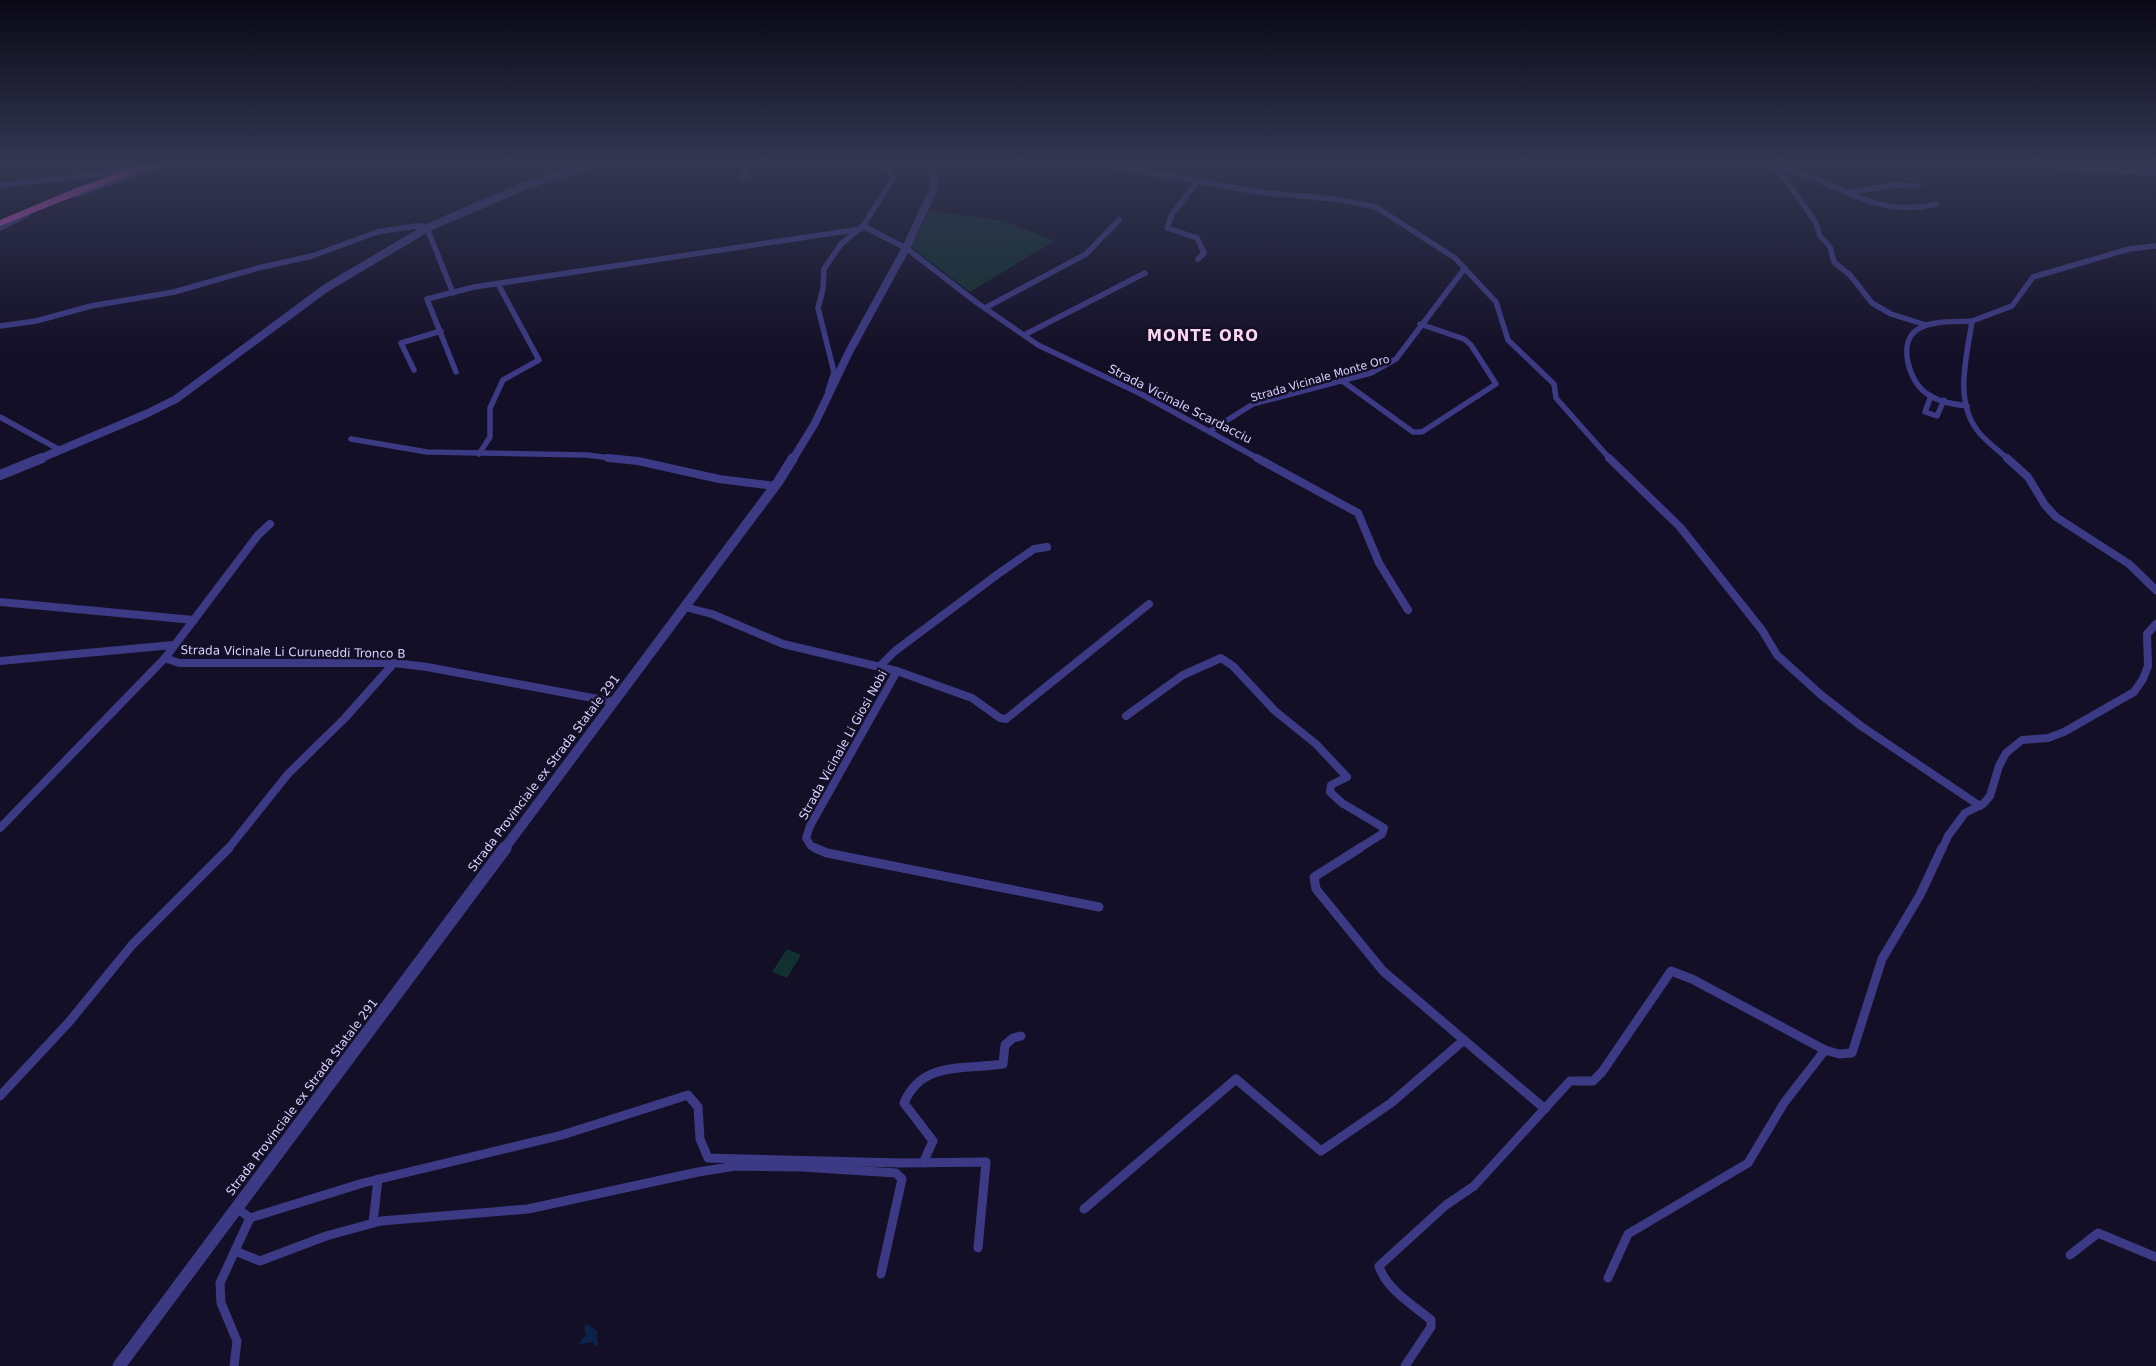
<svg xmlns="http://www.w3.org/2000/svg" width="2156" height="1366" viewBox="0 0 2156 1366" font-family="'DejaVu Sans',sans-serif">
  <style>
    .green { fill: #12302f }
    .water { fill: #0c2248 }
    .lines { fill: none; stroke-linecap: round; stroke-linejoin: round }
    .minor-far2 { stroke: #3d3a85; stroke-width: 5.5 }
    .minor-far1 { stroke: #3d3a85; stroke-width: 8 }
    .minor { stroke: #3d3a85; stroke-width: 9 }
    .tertiary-far2 { stroke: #3d3a85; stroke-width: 8 }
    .tertiary-far1 { stroke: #3d3a85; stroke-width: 10 }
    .tertiary { stroke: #3d3a85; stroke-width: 13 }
    .trunk { fill: #e055d1; fill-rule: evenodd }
    .trunk-bridge { stroke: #e055d1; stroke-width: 9 }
    .labels { text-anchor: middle; stroke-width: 5; stroke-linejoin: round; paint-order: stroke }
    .far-street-label { font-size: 11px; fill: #d9d4ff; stroke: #130f26 }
    .street-label { font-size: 12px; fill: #d9d4ff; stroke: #130f26 }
    .far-district-label { font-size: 15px; font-weight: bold; letter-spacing: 1px; fill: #ffd6f0; stroke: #130f26 }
  </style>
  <rect width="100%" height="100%" fill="#130f26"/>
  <g class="green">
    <path d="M 930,210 L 940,213 L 1002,220 L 1054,241 L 970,292 L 911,247 Z"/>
    <path d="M 787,949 L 801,955 L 787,978 L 772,972 Z"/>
  </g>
  <path class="water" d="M 587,1324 L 597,1331 L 598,1345 L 595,1347 L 593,1342 L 582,1344 L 579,1343 L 586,1335 L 584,1327 Z"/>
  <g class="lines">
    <g class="minor-far2">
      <path d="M 353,164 L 367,164"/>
      <path d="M 740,164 L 747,172 L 742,179"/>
      <path d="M 1104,164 L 1257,192 L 1335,199 L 1376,207 L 1455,258 L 1496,302 L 1508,340 L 1554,384 L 1556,398 L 1610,459"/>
      <path d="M 1771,164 L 1784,177 L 1816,223 L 1820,236 L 1830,247 L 1834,262 L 1850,275 L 1872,303 L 1891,314 L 1926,325"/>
      <path d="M 2001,164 L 2156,173"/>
      <path d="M 1776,166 L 1821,181 L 1848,193 L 1894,185 L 1918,186"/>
      <path d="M 1198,181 L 1172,214 L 1167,228 L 1197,238 L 1204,253 L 1198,259"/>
      <path d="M 0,185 L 103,174 L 134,165 L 198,164"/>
      <path d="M 1850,194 C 1879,206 1905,212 1936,204"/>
      <path d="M 76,195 L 152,167"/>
      <path d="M 863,226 L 906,248 L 976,302 L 1038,345 L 1141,394 L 1259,459"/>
      <path d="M 0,228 L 28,214"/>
      <path d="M 427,228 L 453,293"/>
      <path d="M 985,308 L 1086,254 L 1119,220"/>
      <path d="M 0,326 L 36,321 L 91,306 L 174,292 L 258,268 L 312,256 L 377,232 L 416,226 L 429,227"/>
      <path d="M 1024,335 L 1145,273"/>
      <path d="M 414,370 L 401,343 L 441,331"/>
      <path d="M 456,372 L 427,299 L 474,287 L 861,229"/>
      <path d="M 1341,380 L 1413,432 L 1422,432 L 1496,384 L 1471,345 L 1464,339 L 1420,324"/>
      <path d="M 828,391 L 834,372 L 818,308 L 823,289 L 824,269 L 841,244 L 863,226 L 893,179 L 884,164"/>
      <path d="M 1931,396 L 1925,412 L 1937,416 L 1944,400"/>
      <path d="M 1967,406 C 1953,404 1938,402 1926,393 C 1909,381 1897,342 1918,329 C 1932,320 1957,322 1972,321"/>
      <path d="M 0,417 L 60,450"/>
      <path d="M 1210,431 L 1253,404 L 1371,373 L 1396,359 L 1465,268"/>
      <path d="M 351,439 L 427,452 L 587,455 L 619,459"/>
      <path d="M 479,454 L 490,437 L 490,408 L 503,380 L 539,360 L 498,284"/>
      <path d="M 2008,459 C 1998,450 1985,441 1977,430 C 1954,399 1967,356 1972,321 L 2012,306 L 2033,277 L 2129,249 L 2156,246"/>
    </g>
    <g class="minor-far1">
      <path d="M 608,458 L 638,461 L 719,479 L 775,486"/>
      <path d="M 1257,458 L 1358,513 L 1379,563 L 1408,610"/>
      <path d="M 1609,458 L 1680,527 L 1762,630 L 1777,655 L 1820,694 L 1861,726 L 1980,806"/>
      <path d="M 2007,458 L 2028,477 L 2045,505 L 2056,517 L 2129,564 L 2156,590"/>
      <path d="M 0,602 L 194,620"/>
      <path d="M 685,607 L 712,614 L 783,644 L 897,671 L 810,826 L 806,838 L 811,846 L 818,849"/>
      <path d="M 165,658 L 179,663 L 394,663 L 427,667 L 614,702"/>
      <path d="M 0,661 L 173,645"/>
      <path d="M 879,667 L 895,651 L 998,574 L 1034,549 L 1047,547"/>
      <path d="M 897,671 L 972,698 L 1000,718 L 1006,719 L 1149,604"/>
      <path d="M 1126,716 L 1183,675 L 1221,658 L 1233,666 L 1275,711 L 1316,744 L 1347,777 L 1331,785 L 1330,792 L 1342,803 L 1384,828 L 1382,834 L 1358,849"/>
      <path d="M 0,828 L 165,658 L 258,535 L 270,524"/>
      <path d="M 228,849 L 288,774 L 345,718 L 394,663"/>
      <path d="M 1942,849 L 1948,836 L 1965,813 L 1983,804 L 1990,796 L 1999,766 L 2006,753 L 2022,740 L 2048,738 L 2064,732 L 2134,692 L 2143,679 L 2148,666 L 2147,634 L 2156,624"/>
    </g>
    <g class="minor">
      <path d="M 815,848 L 827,853 L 1099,907"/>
      <path d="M 1360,848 L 1314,877 L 1316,889 L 1383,971 L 1545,1109"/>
      <path d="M 0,1096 L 69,1022 L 132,945 L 229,848"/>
      <path d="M 923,1163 L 933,1141 L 904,1103 C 922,1060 965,1070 1003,1064 L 1005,1045 L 1013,1038 L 1021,1036"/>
      <path d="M 1084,1209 L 1236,1079 L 1321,1151 L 1391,1103 L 1464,1040"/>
      <path d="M 250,1218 L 363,1183 L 562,1135 L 688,1095 L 698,1107 L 700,1139 L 708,1158 L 902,1163 L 986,1162 L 978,1248"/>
      <path d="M 373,1223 L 378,1179"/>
      <path d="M 235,1251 L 260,1261 L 326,1236 L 381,1221 L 528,1209 L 698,1172 L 736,1166 L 802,1167 L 896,1173 L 902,1179 L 881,1274"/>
      <path d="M 2070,1255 L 2098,1233 L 2156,1257"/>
      <path d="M 1608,1278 L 1628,1234 L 1748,1163 L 1784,1103 L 1825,1050"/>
      <path d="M 234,1366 L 237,1341 L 221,1303 L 220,1283 L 250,1218 L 237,1208"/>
      <path d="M 1405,1366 L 1431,1327 L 1431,1320 C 1413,1305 1386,1289 1379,1266 L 1446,1205 L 1474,1186 L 1570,1081 L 1593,1081 L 1602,1072 L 1671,971 L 1692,979 L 1825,1050 L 1839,1054 L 1852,1053 L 1882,959 L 1920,895 L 1942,848"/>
    </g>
    <g class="tertiary-far2">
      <path d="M 39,459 L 146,414 L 176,399 L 326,288 L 429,227 L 527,185 L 594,164"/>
      <path d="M 793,459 L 815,423 L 849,352 L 906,248 L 934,188 L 932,164"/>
    </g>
    <g class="tertiary-far1">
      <path d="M 0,475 L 42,458"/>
      <path d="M 504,849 L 778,482 L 793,458"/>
    </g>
    <path class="tertiary" d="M 119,1366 L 505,848"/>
    <path class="trunk" d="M 143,164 L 150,166 L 0,226 L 0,220 L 76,188 Z"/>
    <path class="trunk-bridge" d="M 146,166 L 154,164"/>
  </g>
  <linearGradient id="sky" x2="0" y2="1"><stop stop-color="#0a0815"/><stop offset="0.46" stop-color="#333752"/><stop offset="1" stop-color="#333752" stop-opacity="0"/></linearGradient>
  <rect width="2156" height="355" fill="url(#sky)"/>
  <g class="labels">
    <g class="far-street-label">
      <text transform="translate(1320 378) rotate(-16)" y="4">Strada Vicinale Monte Oro</text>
    </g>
    <g class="street-label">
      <text transform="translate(1180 404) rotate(27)" y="4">Strada Vicinale Scardacciu</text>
      <text transform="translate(293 652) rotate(1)" y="4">Strada Vicinale Li Curuneddi Tronco B</text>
      <text transform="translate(843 745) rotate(-61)" y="4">Strada Vicinale Li Giosi Nobi</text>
      <text transform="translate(544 773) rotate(-53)" y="4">Strada Provinciale ex Strada Statale 291</text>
      <text transform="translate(302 1097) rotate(-53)" y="4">Strada Provinciale ex Strada Statale 291</text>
    </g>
    <g class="far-district-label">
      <text x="1203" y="341">MONTE ORO</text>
    </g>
  </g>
</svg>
